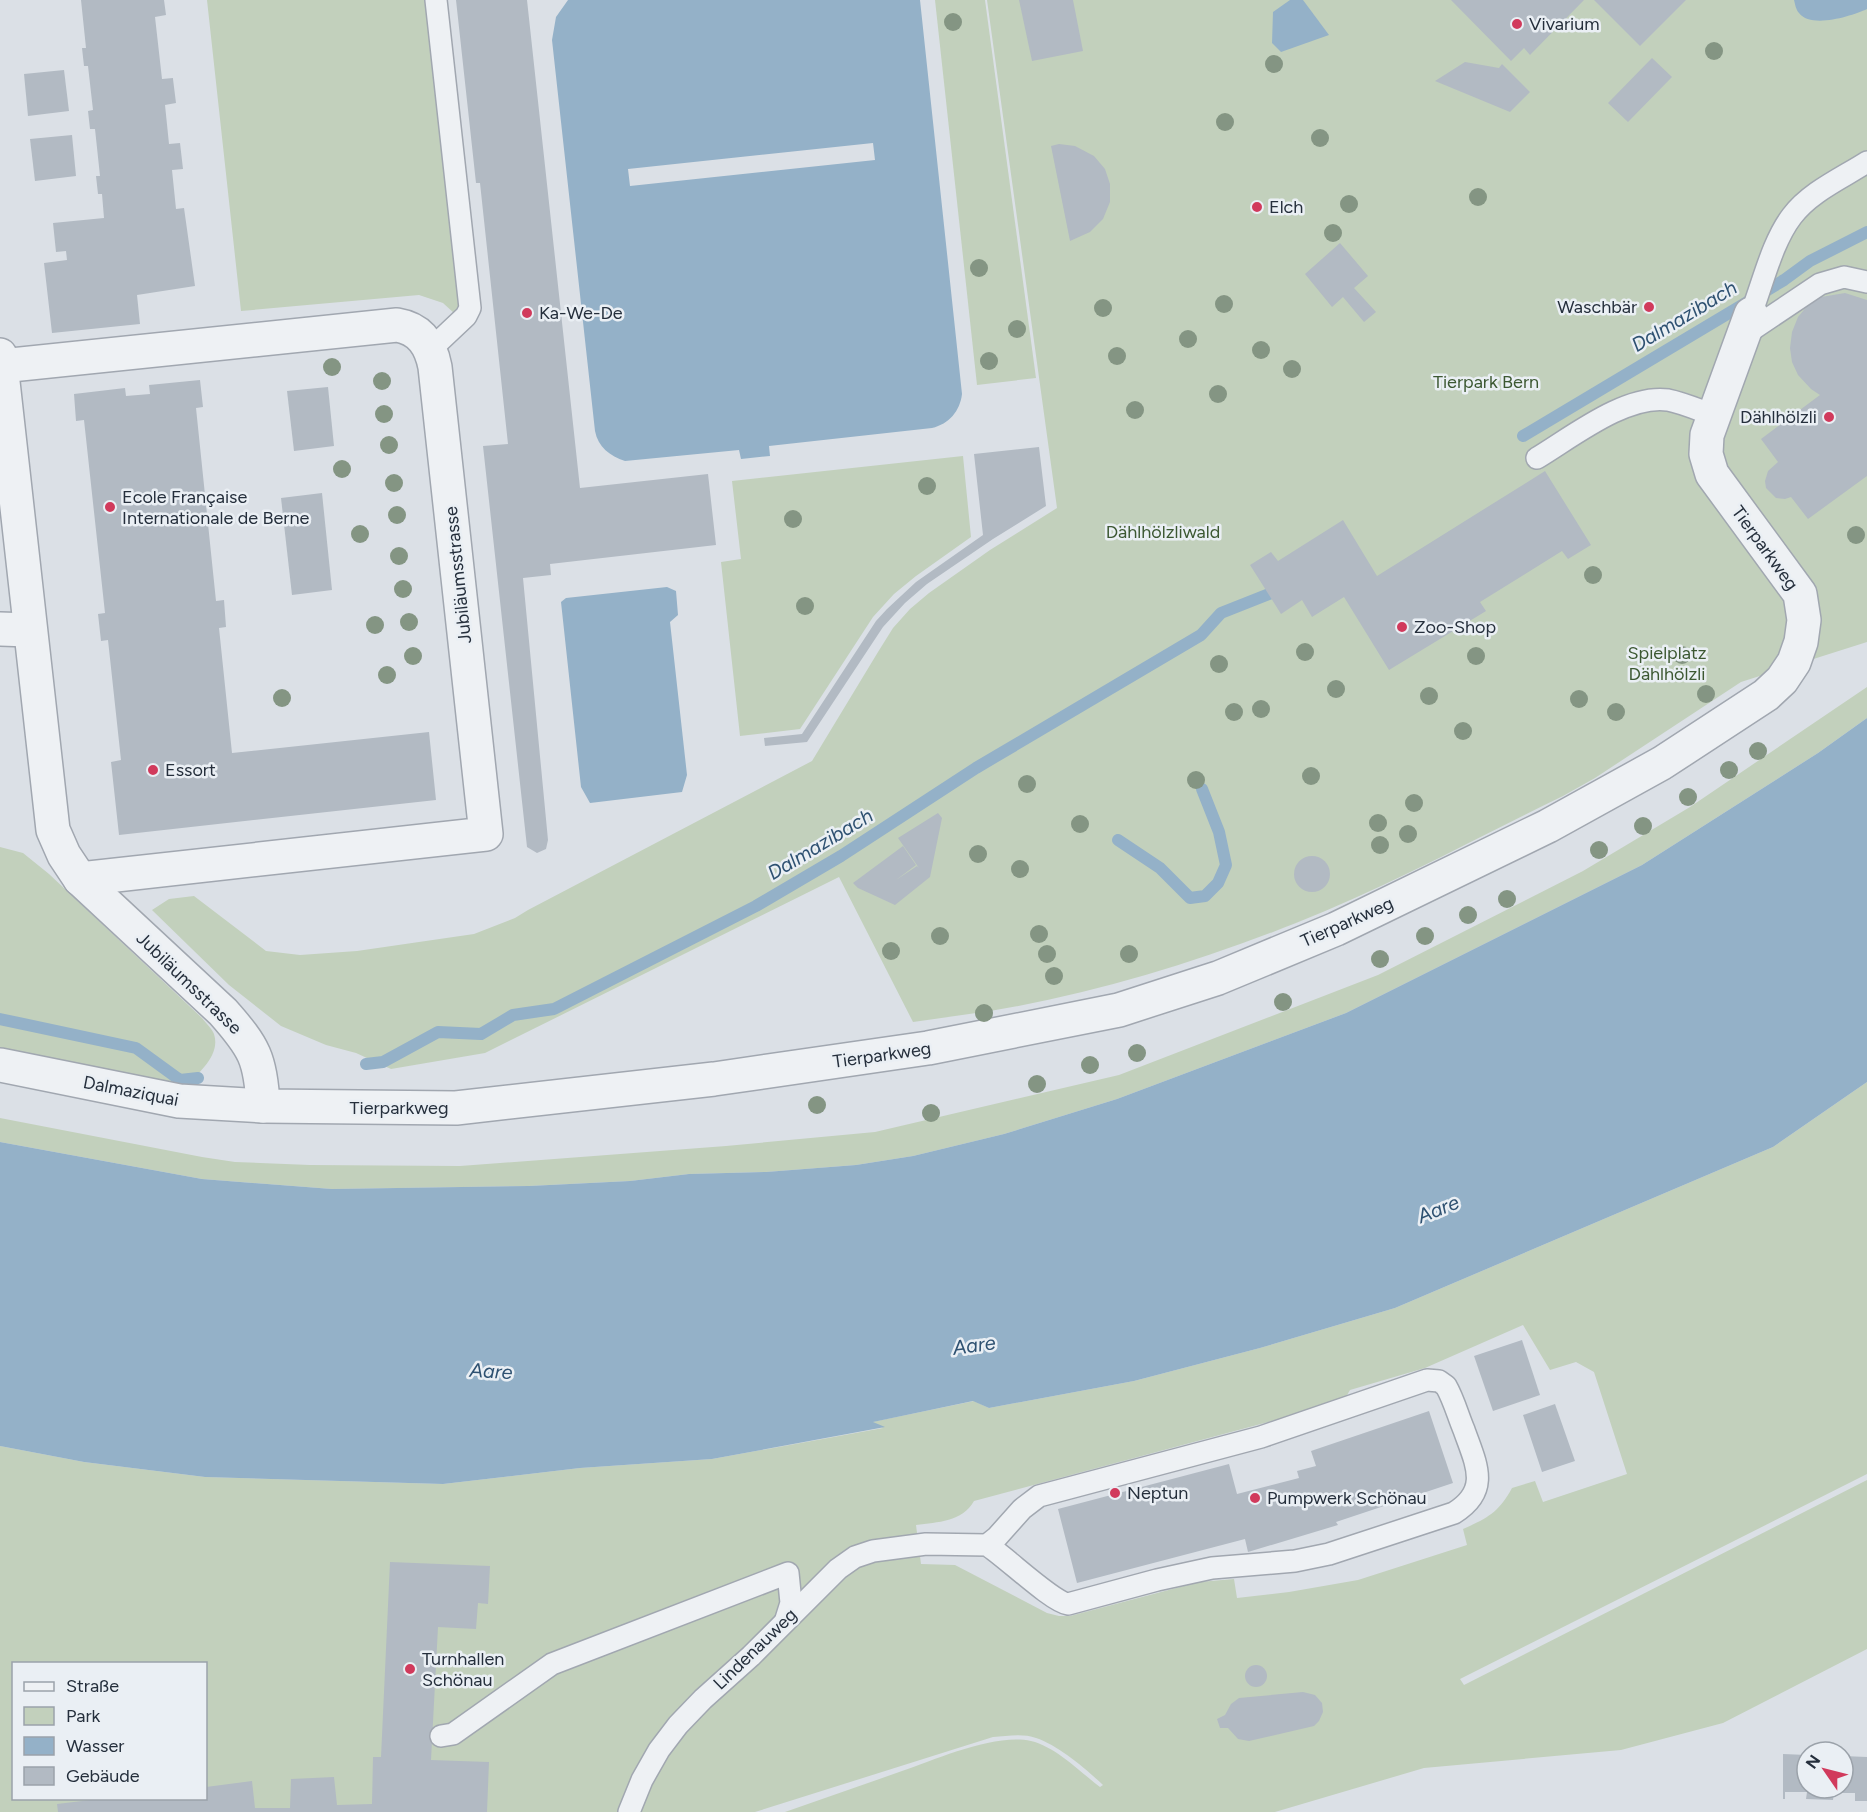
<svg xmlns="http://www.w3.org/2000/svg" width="1867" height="1812" viewBox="0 0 1867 1812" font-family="Figtree,sans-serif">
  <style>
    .green { fill: #c2d0bc; fill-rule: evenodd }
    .water { fill: #94b1c8; fill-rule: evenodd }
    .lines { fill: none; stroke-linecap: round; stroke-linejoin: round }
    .stream { stroke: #94b1c8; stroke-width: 12 }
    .building { fill: #b2bac3 }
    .lane-casing { stroke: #a1a7b0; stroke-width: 24 }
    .street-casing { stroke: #a1a7b0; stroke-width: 36 }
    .lane { stroke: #eef1f4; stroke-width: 21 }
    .street { stroke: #eef1f4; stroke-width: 33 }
    .tree { fill: #849583 }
    .poi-dot { fill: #d13a5c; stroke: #eaeff4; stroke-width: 2 }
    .labels { text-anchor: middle; stroke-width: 5; stroke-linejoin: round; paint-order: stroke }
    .poi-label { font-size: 18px; fill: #252f3c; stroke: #eaeff4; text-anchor: start }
    .park-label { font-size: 18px; fill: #3c5832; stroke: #eaeff4 }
    .street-label { font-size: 18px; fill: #252f3c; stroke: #eaeff4 }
    .water-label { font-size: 20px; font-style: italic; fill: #2e5171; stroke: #eaeff4 }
  </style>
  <rect width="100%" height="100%" fill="#dbe0e6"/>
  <g class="green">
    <path d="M 207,0 L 441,0 L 476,318 L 455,314 L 443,303 L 419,295 L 241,311 Z"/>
    <path d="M 935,0 L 985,0 L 1036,378 L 977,385 Z"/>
    <path d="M 987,0 L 1867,0 L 1867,642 L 1741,682 L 1595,778 L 1563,796 C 1475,839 1387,887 1296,923 C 1198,962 1094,994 990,1011 C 965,1015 939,1018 913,1022 L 839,877 L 485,1053 L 391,1069 L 356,1053 L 326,1045 L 281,1026 L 229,985 L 152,910 L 169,899 L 194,896 L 266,951 L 300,955 L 357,951 L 474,934 L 515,918 L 528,910 L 812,761 L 878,652 L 893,628 L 910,609 L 929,593 L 990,550 L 1057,508 Z"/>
    <path d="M 963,456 L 971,537 L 916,576 L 894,594 L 873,617 L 800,729 L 740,736 L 721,562 L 741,559 L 732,481 Z"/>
    <path d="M 1867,687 L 1867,718 L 1818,753 L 1642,865 L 1346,1013 L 1117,1099 L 1004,1134 L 913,1156 L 856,1165 L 766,1172 L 689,1174 L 630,1181 L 529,1186 L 332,1189 L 202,1179 L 0,1142 L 0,1118 L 202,1157 L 235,1162 L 310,1165 L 460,1166 L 726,1146 L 875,1132 L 1119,1075 L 1378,975 L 1583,871 L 1690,807 Z"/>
    <path d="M 0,847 L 23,853 L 49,874 L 202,1018 C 206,1023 212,1029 214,1034 C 221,1055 198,1074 185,1086 L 0,1050 Z"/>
    <path d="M 1867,1082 L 1867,1474 L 1460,1679 L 1464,1685 L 1867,1480 L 1867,1649 L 1723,1723 L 1621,1750 L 1424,1768 L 1275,1812 L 785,1812 C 824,1798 863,1785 902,1771 C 937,1759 995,1733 1031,1741 C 1056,1747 1079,1771 1100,1787 L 1103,1785 C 1086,1769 1058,1745 1036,1738 C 1023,1733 1007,1736 993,1737 L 755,1812 L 0,1812 L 0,1446 L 84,1462 L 205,1477 L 443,1484 L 580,1468 L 712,1459 L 883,1428 L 872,1422 L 974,1401 L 989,1408 L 1134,1381 L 1260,1348 L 1395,1308 L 1773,1147 ZM 1523,1325 L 1550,1370 L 1576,1362 L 1594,1372 L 1627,1474 L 1543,1502 L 1535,1481 L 1512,1488 C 1499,1512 1488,1518 1463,1529 L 1467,1545 L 1358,1580 L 1289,1592 L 1237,1598 L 1234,1579 L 1199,1582 L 1070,1616 L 1059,1616 L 1047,1613 L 955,1565 L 921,1564 L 916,1525 C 938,1522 962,1522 974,1501 L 1343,1402 L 1350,1390 L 1425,1368 ZM 14,1664 L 206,1664 L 206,1798 L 14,1798 Z"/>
  </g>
  <g class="water">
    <path d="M 568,0 L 920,0 L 962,394 C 960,411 949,424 932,428 L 769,446 L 770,456 L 741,459 L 739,450 L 625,461 C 610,456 598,447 595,431 L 552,40 L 556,17 ZM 873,143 L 875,160 L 630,186 L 628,169 Z"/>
    <path d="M 1290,0 L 1303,0 L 1329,35 L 1281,52 L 1272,43 L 1273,12 Z"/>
    <path d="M 1794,0 L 1867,0 L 1867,9 C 1852,16 1811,29 1799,13 C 1796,10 1795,4 1794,0 Z"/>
    <path d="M 667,587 L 676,591 L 678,615 L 670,622 L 687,775 L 682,792 L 590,803 L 581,787 L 561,602 L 566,598 Z"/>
    <path d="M 1867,718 L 1867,1082 L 1773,1147 L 1395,1308 L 1260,1348 L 1134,1381 L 989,1408 L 973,1401 L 873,1422 L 885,1427 L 712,1459 L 580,1468 L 443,1484 L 205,1477 L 84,1462 L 0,1446 L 0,1142 L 202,1179 L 332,1189 L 529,1186 L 630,1181 L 689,1174 L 766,1172 L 856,1165 L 913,1156 L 1004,1134 L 1117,1099 L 1346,1013 L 1642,865 L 1818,753 Z"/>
  </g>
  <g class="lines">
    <g class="stream">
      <path d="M 1523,436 L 1784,280 L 1810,261 L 1867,232"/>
      <path d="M 1118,840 L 1160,868 L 1190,898 L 1205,896 L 1218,883 L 1226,865 L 1219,832 L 1202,789"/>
      <path d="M 0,1019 L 136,1048 L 180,1080 L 198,1078"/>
      <path d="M 366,1064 L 383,1062 L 438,1032 L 481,1034 L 513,1015 L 554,1009 L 756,906 L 841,856 L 976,768 L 1201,635 L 1221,613 L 1269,594"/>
    </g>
  </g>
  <g class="building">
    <path d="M 81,0 L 164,0 L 166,15 L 155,17 L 162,79 L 173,78 L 173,79 L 176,103 L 165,105 L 169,144 L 180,143 L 183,169 L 172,170 L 176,209 L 184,208 L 195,286 L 137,295 L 140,324 L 52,333 L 44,263 L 67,260 L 66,251 L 56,252 L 53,223 L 104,218 L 102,194 L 98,194 L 96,176 L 100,176 L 95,129 L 90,129 L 88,111 L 93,110 L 88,66 L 84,66 L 82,48 L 86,48 Z"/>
    <path d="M 456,0 L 527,0 L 580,488 L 708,474 L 716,545 L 550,564 L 551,575 L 523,578 L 548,840 L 546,849 L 537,853 L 527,847 L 483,446 L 508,444 L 480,183 L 476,183 Z"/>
    <path d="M 1019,0 L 1073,0 L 1083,51 L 1032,61 Z"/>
    <path d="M 1451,0 L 1584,0 L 1530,55 L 1524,48 L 1511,61 Z"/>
    <path d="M 1594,0 L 1686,0 L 1640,46 Z"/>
    <path d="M 1652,58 L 1672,77 L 1628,122 L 1608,103 Z"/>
    <path d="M 1465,62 L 1499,68 L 1502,64 L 1530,92 L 1510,112 L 1435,81 Z"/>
    <path d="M 64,70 L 69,111 L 28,116 L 24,74 Z"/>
    <path d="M 72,135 L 76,176 L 35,181 L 30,139 Z"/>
    <path d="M 1059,144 L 1075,146 L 1094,156 L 1105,169 L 1110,184 L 1110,202 L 1103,219 L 1090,232 L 1070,241 L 1051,146 Z"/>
    <path d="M 1340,243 L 1368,276 L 1354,288 L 1376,312 L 1364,322 L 1343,297 L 1332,307 L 1305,274 Z"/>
    <path d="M 1845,293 L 1867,300 L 1867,476 L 1808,519 L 1791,497 L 1785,499 L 1776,498 L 1766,488 L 1765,481 L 1768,471 L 1778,462 L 1761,439 L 1820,395 L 1811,389 L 1798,375 L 1792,362 L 1790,348 L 1792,332 L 1798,317 L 1808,305 L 1821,297 Z"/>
    <path d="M 200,380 L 203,407 L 196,408 L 216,601 L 224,600 L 226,627 L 219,628 L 232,753 L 429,732 L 436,800 L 119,835 L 111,762 L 121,760 L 108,640 L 101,641 L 98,614 L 105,613 L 84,420 L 76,421 L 74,394 L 125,388 L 126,396 L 150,394 L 149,385 Z"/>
    <path d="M 328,387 L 334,446 L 294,451 L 287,391 Z"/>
    <path d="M 1039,447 L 1046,506 L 993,539 L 927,584 L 905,603 L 883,627 L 807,742 L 765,746 L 764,738 L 802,734 L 876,621 L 887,609 L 916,582 L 983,535 L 974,454 Z"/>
    <path d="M 1545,471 L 1591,545 L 1568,559 L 1562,551 L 1480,602 L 1486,611 L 1389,670 L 1344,597 L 1312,617 L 1302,600 L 1281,614 L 1250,565 L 1271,552 L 1278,561 L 1343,520 L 1377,576 Z"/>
    <path d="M 322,493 L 332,590 L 292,595 L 281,498 Z"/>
    <path d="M 938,813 L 942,818 L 930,877 L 895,905 L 858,888 L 853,883 L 903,846 L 916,865 L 896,880 L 917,866 L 919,868 L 898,838 Z"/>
    <circle cx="1312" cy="874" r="18"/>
    <path d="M 1522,1340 L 1540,1395 L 1493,1411 L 1474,1356 Z"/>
    <path d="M 1555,1404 L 1575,1461 L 1542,1472 L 1523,1415 Z"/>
    <path d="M 1429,1411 L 1453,1483 L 1336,1522 L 1338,1525 L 1248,1552 L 1245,1539 L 1077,1583 L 1058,1509 L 1229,1464 L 1237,1494 L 1299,1478 L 1297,1471 L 1316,1466 L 1311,1451 Z"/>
    <path d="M 390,1562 L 490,1566 L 488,1604 L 478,1603 L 476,1629 L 438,1627 L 431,1760 L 489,1762 L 487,1812 L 58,1812 L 57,1804 L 107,1798 L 206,1798 L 206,1787 L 252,1781 L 255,1808 L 290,1808 L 291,1779 L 334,1777 L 337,1805 L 372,1804 L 373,1757 L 381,1757 Z"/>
    <circle cx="1256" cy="1676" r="11"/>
    <path d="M 1303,1692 L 1315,1695 L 1322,1703 L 1323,1712 L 1319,1721 L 1314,1726 L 1249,1741 L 1238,1739 L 1228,1728 L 1220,1728 L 1217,1719 L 1225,1715 L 1231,1704 L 1239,1698 Z"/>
    <path d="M 1783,1754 L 1807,1755 L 1807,1788 L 1843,1788 L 1843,1756 L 1867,1757 L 1867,1801 L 1855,1801 L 1855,1793 L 1834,1793 L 1833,1800 L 1806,1799 L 1807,1792 L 1785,1792 L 1785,1799 L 1783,1799 Z"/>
  </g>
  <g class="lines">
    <g class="lane-casing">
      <g id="lane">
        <path d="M 1751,314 C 1763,283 1772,242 1792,216 C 1810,192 1842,178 1867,162"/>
        <path d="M 1744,335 L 1820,284 L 1844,277 L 1867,282"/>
        <path d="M 431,349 L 466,316 L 470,308 L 436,0"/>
        <path d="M 1537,458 C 1572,437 1626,394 1668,400 C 1683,403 1699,410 1713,415"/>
        <path d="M 441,1736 L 453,1734 L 552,1664 L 788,1573 L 791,1603 L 786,1619"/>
        <path d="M 629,1812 L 642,1780 L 659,1750 L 678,1725 L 703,1699 L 751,1656 L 838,1569 L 855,1557 L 873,1551 L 926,1544 L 987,1545 L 997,1537 L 1022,1509 L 1039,1496 L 1261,1437 L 1427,1380 L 1439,1381 L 1446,1386 C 1454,1400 1458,1416 1464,1430 C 1476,1464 1491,1490 1454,1513 L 1329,1554 L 1295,1561 L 1212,1568 L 1157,1580 L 1068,1604 C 1051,1601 1006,1557 987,1545"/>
      </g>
    </g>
    <g class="street-casing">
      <g id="street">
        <path d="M 0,355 L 53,830 L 64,855 L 80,879 L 223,1012 C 254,1047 261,1059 263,1106"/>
        <path d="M 1,366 L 397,325 C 421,329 431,346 435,367 L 486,834 L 80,879"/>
        <path d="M 0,629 L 29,630"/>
        <path d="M 0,1065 L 179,1101 L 263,1106 L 456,1108 L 714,1079 L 928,1048 L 1119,1010 L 1218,978 L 1336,929 L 1548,826 L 1662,763 L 1766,695 L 1782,680 L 1794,662 L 1801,642 L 1804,620 L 1800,594 L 1712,474 L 1706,454 L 1707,435 L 1751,314"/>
      </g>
    </g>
    <use href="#lane" class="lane"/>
    <use href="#street" class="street"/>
  </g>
  <g class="tree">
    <circle cx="953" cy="22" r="9"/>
    <circle cx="1714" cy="51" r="9"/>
    <circle cx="1274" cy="64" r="9"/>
    <circle cx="1225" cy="122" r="9"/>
    <circle cx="1320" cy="138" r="9"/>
    <circle cx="1478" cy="197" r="9"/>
    <circle cx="1349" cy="204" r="9"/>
    <circle cx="1333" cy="233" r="9"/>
    <circle cx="979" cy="268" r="9"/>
    <circle cx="1224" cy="304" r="9"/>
    <circle cx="1103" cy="308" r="9"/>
    <circle cx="1017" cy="329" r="9"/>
    <circle cx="1188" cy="339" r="9"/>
    <circle cx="1261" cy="350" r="9"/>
    <circle cx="1117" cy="356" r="9"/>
    <circle cx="989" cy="361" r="9"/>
    <circle cx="332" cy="367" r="9"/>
    <circle cx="1292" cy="369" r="9"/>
    <circle cx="382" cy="381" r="9"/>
    <circle cx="1218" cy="394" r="9"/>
    <circle cx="1135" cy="410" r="9"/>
    <circle cx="384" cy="414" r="9"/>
    <circle cx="389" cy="445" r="9"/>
    <circle cx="342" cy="469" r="9"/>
    <circle cx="394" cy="483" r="9"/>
    <circle cx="927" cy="486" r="9"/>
    <circle cx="397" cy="515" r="9"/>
    <circle cx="793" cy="519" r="9"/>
    <circle cx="360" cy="534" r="9"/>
    <circle cx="1856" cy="535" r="9"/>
    <circle cx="399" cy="556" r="9"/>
    <circle cx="1593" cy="575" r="9"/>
    <circle cx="403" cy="589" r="9"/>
    <circle cx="805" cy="606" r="9"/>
    <circle cx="409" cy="622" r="9"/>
    <circle cx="375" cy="625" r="9"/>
    <circle cx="1305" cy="652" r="9"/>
    <circle cx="1682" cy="655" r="9"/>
    <circle cx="413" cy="656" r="9"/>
    <circle cx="1476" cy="656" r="9"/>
    <circle cx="1219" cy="664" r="9"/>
    <circle cx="387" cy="675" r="9"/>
    <circle cx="1336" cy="689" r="9"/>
    <circle cx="1706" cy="694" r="9"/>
    <circle cx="1429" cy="696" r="9"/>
    <circle cx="282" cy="698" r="9"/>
    <circle cx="1579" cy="699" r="9"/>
    <circle cx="1261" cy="709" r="9"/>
    <circle cx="1234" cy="712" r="9"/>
    <circle cx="1616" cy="712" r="9"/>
    <circle cx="1463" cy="731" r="9"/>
    <circle cx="1758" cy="751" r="9"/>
    <circle cx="1729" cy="770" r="9"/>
    <circle cx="1311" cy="776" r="9"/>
    <circle cx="1196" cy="780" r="9"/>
    <circle cx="1027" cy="784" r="9"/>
    <circle cx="1688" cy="797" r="9"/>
    <circle cx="1414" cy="803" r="9"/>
    <circle cx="1378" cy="823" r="9"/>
    <circle cx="1080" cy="824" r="9"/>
    <circle cx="1643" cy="826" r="9"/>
    <circle cx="1408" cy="834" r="9"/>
    <circle cx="1380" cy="845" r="9"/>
    <circle cx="1599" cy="850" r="9"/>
    <circle cx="978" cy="854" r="9"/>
    <circle cx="1020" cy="869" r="9"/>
    <circle cx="1507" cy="899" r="9"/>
    <circle cx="1468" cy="915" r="9"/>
    <circle cx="1039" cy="934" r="9"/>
    <circle cx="940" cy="936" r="9"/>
    <circle cx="1425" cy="936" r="9"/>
    <circle cx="891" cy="951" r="9"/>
    <circle cx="1047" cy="954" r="9"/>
    <circle cx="1129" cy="954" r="9"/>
    <circle cx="1380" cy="959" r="9"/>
    <circle cx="1054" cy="976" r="9"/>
    <circle cx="1283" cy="1002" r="9"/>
    <circle cx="984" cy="1013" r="9"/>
    <circle cx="1137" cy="1053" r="9"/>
    <circle cx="1090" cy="1065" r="9"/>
    <circle cx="1037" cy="1084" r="9"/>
    <circle cx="817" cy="1105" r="9"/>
    <circle cx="931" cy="1113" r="9"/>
  </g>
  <g class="poi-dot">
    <circle cx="1517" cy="24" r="6"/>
    <circle cx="1257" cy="207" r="6"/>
    <circle cx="1649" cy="307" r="6"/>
    <circle cx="527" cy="313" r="6"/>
    <circle cx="1829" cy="417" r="6"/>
    <circle cx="110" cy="507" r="6"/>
    <circle cx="1402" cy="627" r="6"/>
    <circle cx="153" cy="770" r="6"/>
    <circle cx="1115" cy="1493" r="6"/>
    <circle cx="1255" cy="1498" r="6"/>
    <circle cx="410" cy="1669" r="6"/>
  </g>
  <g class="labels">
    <g class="poi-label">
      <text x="1529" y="30">Vivarium</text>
      <text x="1269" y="213">Elch</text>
      <text x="1637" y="313" text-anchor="end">Waschbär</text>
      <text x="539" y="319">Ka-We-De</text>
      <text x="1817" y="423" text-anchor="end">Dählhölzli</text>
      <text x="122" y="503">Ecole Française<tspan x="122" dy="21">Internationale de Berne</tspan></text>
      <text x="1414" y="633">Zoo-Shop</text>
      <text x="165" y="776">Essort</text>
      <text x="1127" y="1499">Neptun</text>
      <text x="1267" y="1504">Pumpwerk Schönau</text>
      <text x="422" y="1665">Turnhallen<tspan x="422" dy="21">Schönau</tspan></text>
    </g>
    <g class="park-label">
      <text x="1486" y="388">Tierpark Bern</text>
      <text x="1163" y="538">Dählhölzliwald</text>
      <text x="1667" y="659">Spielplatz<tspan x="1667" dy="21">Dählhölzli</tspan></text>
    </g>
    <g class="street-label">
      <text transform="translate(1765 548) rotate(54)" y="6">Tierparkweg</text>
      <text transform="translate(458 575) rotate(-96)" y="6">Jubiläumsstrasse</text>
      <text transform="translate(1347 922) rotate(-24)" y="6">Tierparkweg</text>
      <text transform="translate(189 983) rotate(44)" y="6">Jubiläumsstrasse</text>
      <text transform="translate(882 1055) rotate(-8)" y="6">Tierparkweg</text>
      <text transform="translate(131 1091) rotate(11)" y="6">Dalmaziquai</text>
      <text x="399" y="1114">Tierparkweg</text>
      <text transform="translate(755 1649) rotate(-44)" y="6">Lindenauweg</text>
    </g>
    <g class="water-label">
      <text transform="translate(1684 316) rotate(-31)" y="7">Dalmazibach</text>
      <text transform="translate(820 844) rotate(-31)" y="7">Dalmazibach</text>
      <text transform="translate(1438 1209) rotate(-22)" y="7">Aare</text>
      <text transform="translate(974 1345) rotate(-8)" y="7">Aare</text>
      <text transform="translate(491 1371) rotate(3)" y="7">Aare</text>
    </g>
  </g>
  <rect x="12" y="1662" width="195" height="138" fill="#eaeff4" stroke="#9ba2aa" stroke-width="1.5"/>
  <rect x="24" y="1682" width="30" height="9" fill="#eef1f4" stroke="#9ba2aa" stroke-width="1.5"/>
  <text x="66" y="1692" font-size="18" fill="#252f3c">Straße</text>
  <rect x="24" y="1707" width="30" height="18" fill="#c2d0bc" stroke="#9ba2aa" stroke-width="1.5"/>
  <text x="66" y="1722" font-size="18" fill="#252f3c">Park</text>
  <rect x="24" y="1737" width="30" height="18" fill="#94b1c8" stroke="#9ba2aa" stroke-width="1.5"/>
  <text x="66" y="1752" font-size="18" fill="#252f3c">Wasser</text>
  <rect x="24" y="1767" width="30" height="18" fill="#b2bac3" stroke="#9ba2aa" stroke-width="1.5"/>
  <text x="66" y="1782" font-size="18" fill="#252f3c">Gebäude</text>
  <g transform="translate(1825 1770) rotate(305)"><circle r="28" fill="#eaeff4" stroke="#9ba2aa" stroke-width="1.5"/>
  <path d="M0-4.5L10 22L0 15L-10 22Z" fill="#d13a5c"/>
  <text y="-9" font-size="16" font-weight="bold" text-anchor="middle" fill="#252f3c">N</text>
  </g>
</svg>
